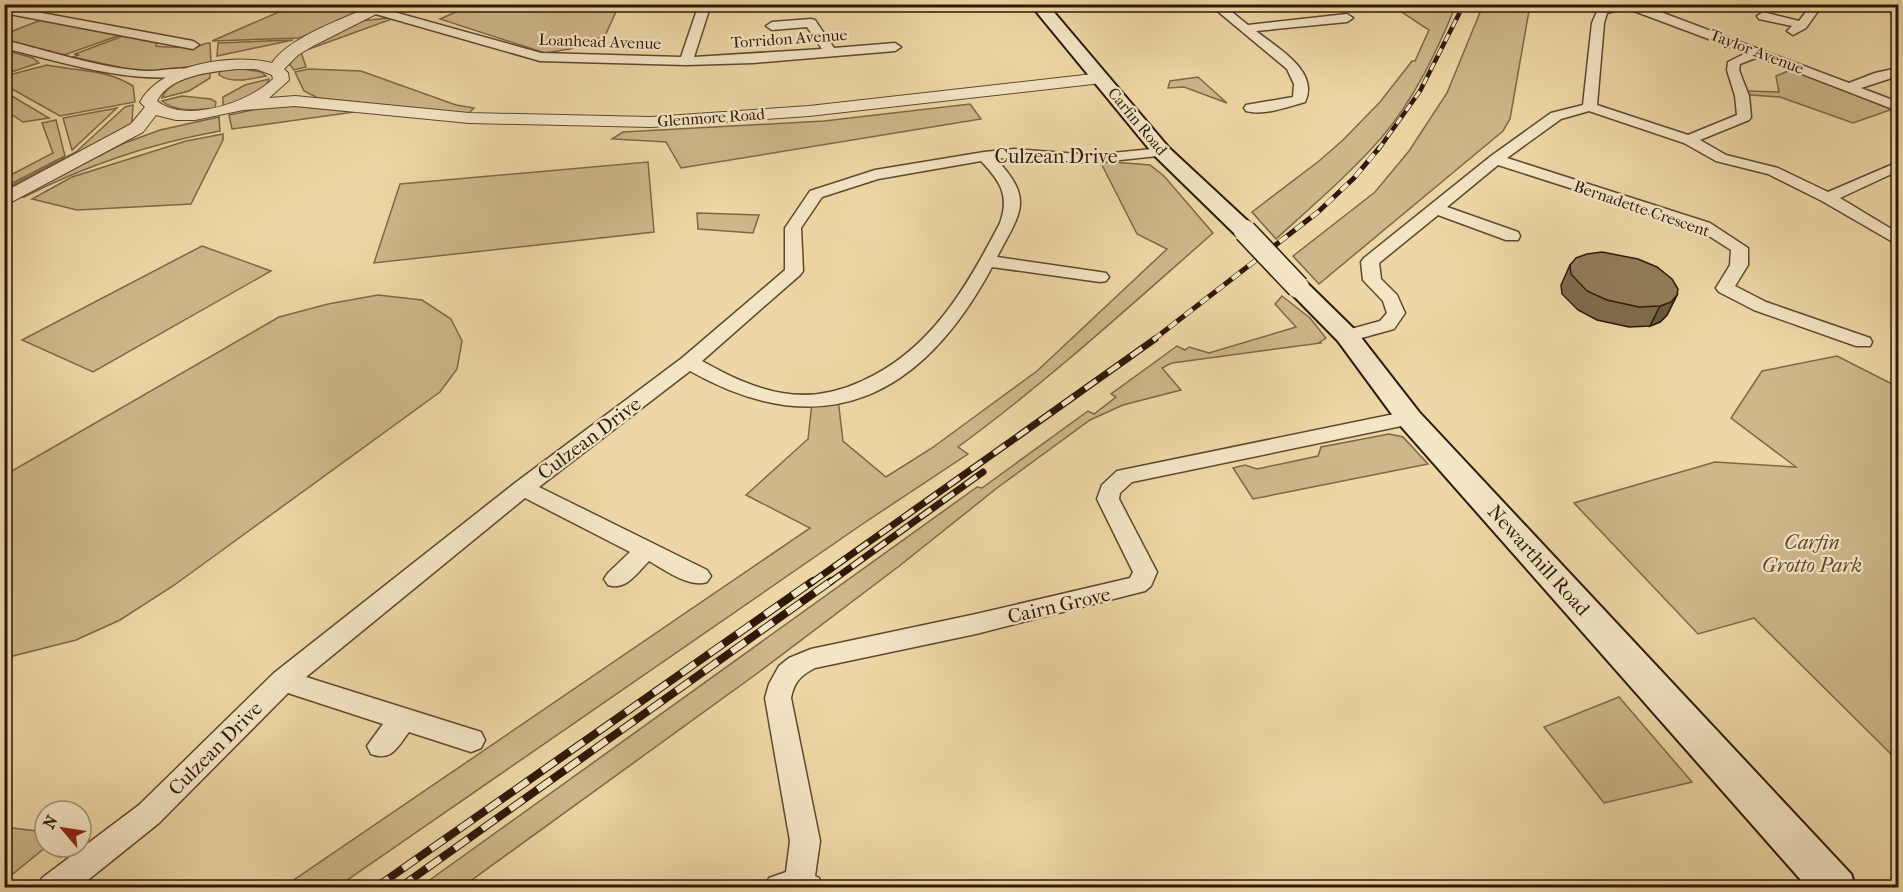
<svg xmlns="http://www.w3.org/2000/svg" width="1903" height="892" viewBox="0 0 1903 892" font-family="'IM FELL French Canon',serif">
  <style>
    .green { fill: #cdb78b; stroke: #7e6848; stroke-width: 1.5 }
    .lines { fill: none; stroke-linecap: round; stroke-linejoin: round }
    .minor-casing { stroke: #5e482d; stroke-width: 3 }
    .tertiary-casing { stroke: #5e482d; stroke-width: 2 }
    .secondary-casing { stroke: #2e1905; stroke-width: 4 }
    .minor { fill: #f4e5c5; fill-rule: evenodd }
    .tertiary { fill: #f4e5c5; fill-rule: evenodd }
    .secondary { fill: #f4e5c5; fill-rule: evenodd }
    .rail-far3-casing { stroke: #2e1905; stroke-width: 4.5 }
    .rail-far2-casing { stroke: #2e1905; stroke-width: 5 }
    .rail-far1-casing { stroke: #2e1905; stroke-width: 7 }
    .rail-casing { stroke: #2e1905; stroke-width: 8 }
    .rail-far3 { stroke: #f4e5c5; stroke-width: 3; stroke-dasharray: 8; stroke-linecap: butt }
    .rail-far2 { stroke: #f4e5c5; stroke-width: 4; stroke-dasharray: 10; stroke-linecap: butt }
    .rail-far1 { stroke: #f4e5c5; stroke-width: 4.5; stroke-dasharray: 14; stroke-linecap: butt }
    .rail { stroke: #f4e5c5; stroke-width: 6; stroke-dasharray: 17; stroke-linecap: butt }
    .secondary-bridge-casing { stroke: #2e1905; stroke-width: 25; stroke-linecap: butt }
    .secondary-bridge { stroke: #f4e5c5; stroke-width: 22 }
    .wall { fill: #7e6b4d; stroke: #2e1905; stroke-width: 1.5 }
    .shaded-wall { fill: #66573e; stroke: #2e1905; stroke-width: 1.5 }
    .building { fill: #927c59; stroke: #2e1905; stroke-width: 1.5 }
    .labels { text-anchor: middle; stroke-width: 4.5; stroke-linejoin: round; paint-order: stroke }
    .far-street-label { font-size: 16px; fill: #2e1905; stroke: #f4e5c5 }
    .street-label { font-size: 20px; fill: #2e1905; stroke: #f4e5c5 }
    .park-label { font-size: 20px; font-style: italic; fill: #5e482d; stroke: #f4e5c5 }
  </style>
  <rect width="100%" height="100%" fill="#eed7a6"/>
  <filter id="stains"><feTurbulence type="fractalNoise" baseFrequency=".00333" numOctaves="4"/><feColorMatrix values="0 0 0 0 .2 0 0 0 0 .09 0 0 0 0 .02 0 0 0 .5 -.17"/></filter>
  <radialGradient id="worn" r=".72"><stop offset=".6" stop-color="#630" stop-opacity="0"/><stop offset="1" stop-color="#630" stop-opacity=".3"/></radialGradient>
  <g class="green">
    <path d="M 474,4 L 619,4 L 619,5 L 605,36 L 570,49 L 545,53 L 440,19 Z"/>
    <path d="M 295,5 L 371,5 L 300,38 L 212,41 Z"/>
    <path d="M 1391,5 L 1456,5 C 1437,51 1415,98 1382,137 C 1350,174 1312,206 1276,239 L 1252,212 L 1319,161 L 1343,140 L 1380,102 L 1412,61 L 1415,61 L 1429,30 Z"/>
    <path d="M 1483,5 L 1530,5 L 1510,119 L 1503,131 L 1319,284 L 1293,256 L 1375,192 L 1409,151 L 1447,93 Z"/>
    <path d="M 388,18 L 392,19 L 301,52 L 306,67 L 294,70 L 290,65 L 292,56 L 361,21 Z"/>
    <path d="M 41,20 L 50,20 L 121,35 L 64,55 L 5,40 L 5,34 Z"/>
    <path d="M 123,36 L 157,43 L 156,46 C 161,47 192,48 196,47 C 201,45 204,43 210,43 L 211,63 L 161,71 L 140,72 L 73,57 L 78,55 L 75,54 Z"/>
    <path d="M 293,40 L 217,56 L 218,43 Z"/>
    <path d="M 5,50 L 33,58 L 39,63 L 5,74 Z"/>
    <path d="M 47,65 C 76,71 107,69 133,86 L 135,102 L 60,116 L 5,85 L 5,76 Z"/>
    <path d="M 243,69 L 261,72 L 266,76 C 251,79 232,84 219,75 L 220,70 Z"/>
    <path d="M 309,69 L 361,71 L 456,105 L 474,108 L 468,114 L 318,98 L 304,91 L 295,72 Z"/>
    <path d="M 1793,69 L 1893,109 L 1853,123 L 1780,97 L 1750,95 L 1748,91 L 1779,92 L 1776,76 Z"/>
    <path d="M 210,72 L 210,78 L 189,91 L 162,98 C 168,81 194,76 210,72 Z"/>
    <path d="M 1198,77 L 1227,103 L 1184,87 L 1168,88 L 1170,81 Z"/>
    <path d="M 269,79 L 266,86 L 242,100 L 223,106 L 223,97 L 245,85 Z"/>
    <path d="M 5,92 L 49,118 L 23,122 L 5,110 Z"/>
    <path d="M 182,96 L 211,99 L 216,102 L 215,108 C 199,110 176,113 162,101 Z"/>
    <path d="M 970,104 L 981,119 L 681,168 L 666,142 L 612,139 L 623,132 L 824,121 Z"/>
    <path d="M 133,105 L 132,123 L 122,132 L 5,194 L 5,189 L 76,152 L 125,107 Z"/>
    <path d="M 294,106 L 354,112 L 232,129 L 229,115 L 266,107 Z"/>
    <path d="M 117,108 L 72,150 L 63,118 Z"/>
    <path d="M 219,117 L 220,131 C 153,143 85,166 24,197 L 19,197 L 122,144 L 160,130 Z"/>
    <path d="M 56,120 L 65,156 L 5,187 L 5,178 L 53,153 L 42,123 Z"/>
    <path d="M 223,134 L 223,140 L 191,204 L 77,210 L 32,199 L 72,177 L 186,141 Z"/>
    <path d="M 1100,161 L 1150,165 L 1164,176 L 1213,233 C 1130,306 1048,381 958,447 L 968,454 L 864,523 L 337,887 L 282,888 L 810,528 L 746,495 L 808,439 L 812,403 L 838,399 L 843,441 L 886,477 L 932,448 L 1037,371 L 1167,249 L 1137,234 Z"/>
    <path d="M 648,162 L 654,232 L 374,263 L 400,184 Z"/>
    <path d="M 697,213 L 759,215 L 753,233 L 698,229 Z"/>
    <path d="M 202,246 L 271,271 L 93,372 L 22,340 Z"/>
    <path d="M 378,295 L 422,300 L 451,319 L 462,341 L 457,369 L 440,392 L 173,586 L 120,620 L 76,640 L 5,658 L 5,475 L 279,317 L 328,304 Z"/>
    <path d="M 1282,296 L 1310,318 L 1326,338 L 1320,342 L 1321,343 L 1172,363 L 1162,368 L 1181,390 L 1123,405 L 1090,420 L 997,488 L 898,567 L 755,675 L 462,887 L 420,887 L 977,487 L 982,488 L 1088,411 L 1094,414 L 1116,397 L 1111,394 L 1177,346 L 1185,350 L 1189,347 L 1209,353 L 1296,327 L 1275,304 Z"/>
    <path d="M 1837,356 L 1898,387 L 1898,761 L 1754,618 L 1698,634 L 1574,503 L 1715,462 L 1796,467 L 1731,418 L 1762,371 Z"/>
    <path d="M 1389,434 L 1403,437 L 1428,464 L 1253,499 L 1233,468 L 1245,465 L 1257,469 L 1318,456 L 1321,447 Z"/>
    <path d="M 1619,697 L 1692,782 L 1604,803 L 1544,727 Z"/>
    <path d="M 4,827 L 45,832 L 46,847 L 8,878 L 5,888 Z"/>
  </g>
  <g class="lines">
    <g class="minor-casing">
      <g id="minor">
        <path d="M 699,4 L 711,4 L 694,57 L 822,49 L 807,27 L 772,30 L 766,26 L 772,22 L 811,19 L 815,20 L 834,48 L 895,43 L 901,47 L 895,51 L 753,63 L 686,65 L 540,61 L 372,13 L 370,11 L 376,7 L 541,53 L 681,57 Z"/>
        <path d="M 1209,4 L 1222,4 L 1248,25 L 1347,14 L 1353,18 L 1347,22 L 1256,31 C 1276,47 1320,71 1305,102 C 1287,107 1265,116 1246,111 L 1244,108 L 1246,105 L 1293,97 L 1294,84 L 1287,69 Z"/>
        <path d="M 1614,4 L 1638,4 L 1650,8 L 1849,83 L 1875,73 L 1898,68 L 1898,76 L 1861,88 L 1898,102 L 1898,111 L 1758,57 L 1740,64 L 1739,70 L 1749,96 L 1751,117 L 1749,120 L 1700,140 L 1726,155 L 1778,168 L 1828,192 L 1898,162 L 1898,171 L 1840,198 L 1898,233 L 1898,245 L 1822,201 L 1768,174 L 1716,161 L 1684,143 L 1589,111 L 1561,119 L 1507,158 L 1710,223 L 1748,248 L 1748,265 L 1735,286 L 1766,302 L 1870,338 L 1872,342 L 1870,346 L 1856,346 L 1754,310 L 1719,292 L 1716,288 L 1730,265 L 1731,250 L 1698,229 L 1498,165 L 1447,207 L 1518,232 L 1520,236 L 1518,240 L 1506,240 L 1438,215 L 1379,263 L 1381,279 L 1397,295 L 1405,313 L 1394,329 L 1347,342 L 1340,340 L 1338,336 L 1340,332 L 1380,321 L 1387,313 L 1383,301 L 1363,280 L 1361,262 L 1364,258 L 1491,156 L 1551,113 L 1583,105 L 1592,23 L 1598,9 ZM 1626,8 L 1746,53 L 1728,62 L 1727,70 L 1735,96 L 1737,115 L 1688,135 L 1597,105 L 1604,23 L 1607,13 Z"/>
        <path d="M 1812,4 L 1823,4 L 1806,28 L 1793,35 L 1787,31 L 1792,26 L 1759,19 L 1757,16 L 1763,12 L 1799,21 Z"/>
        <path d="M 1868,4 L 1898,7 L 1898,13 L 1869,6 Z"/>
        <path d="M 4,6 L 193,41 L 199,45 L 193,49 L 4,13 Z"/>
        <path d="M 4,40 C 49,51 100,68 145,71 C 158,72 191,64 200,72 C 194,77 186,76 178,77 C 119,81 62,62 4,48 Z"/>
        <path d="M 1162,148 L 1167,149 L 1169,152 L 1167,155 L 1092,163 L 1014,157 L 996,159 C 1035,200 1020,213 997,257 L 1100,272 L 1106,273 L 1109,277 L 1106,281 L 1100,282 L 992,267 C 923,396 825,447 690,371 L 539,487 L 707,570 L 711,576 L 707,582 C 689,588 665,570 649,561 C 637,573 626,591 608,585 L 604,579 L 608,573 L 630,552 L 525,498 L 306,677 L 481,732 L 485,740 L 481,748 L 471,752 L 409,732 C 398,746 392,762 371,754 L 367,746 L 383,724 L 288,693 L 159,823 L 78,888 L 38,888 L 42,878 L 139,805 L 274,673 L 515,483 L 682,358 L 785,270 L 785,228 L 810,191 L 875,170 L 984,152 L 1014,149 L 1092,155 ZM 981,161 C 1000,181 1010,195 1000,223 C 967,287 930,351 862,381 C 836,393 810,398 782,393 C 753,388 727,375 702,361 L 800,275 L 803,271 L 801,228 L 822,197 L 878,179 Z"/>
        <path d="M 1409,411 L 1416,413 L 1419,418 L 1416,423 L 1132,482 L 1120,493 L 1119,499 L 1157,572 L 1151,586 L 1145,591 L 976,634 L 815,668 C 801,675 794,682 791,698 L 820,841 L 815,876 L 819,878 L 823,888 L 765,888 L 769,878 L 786,872 L 790,841 L 765,698 L 769,684 L 779,666 L 789,658 L 811,649 L 976,614 L 1130,578 L 1133,572 L 1097,499 L 1102,485 L 1117,471 Z"/>
      </g>
    </g>
    <g class="tertiary-casing">
      <path id="tertiary" d="M 376,4 L 396,4 L 313,46 L 298,55 L 284,69 L 288,73 L 289,80 L 269,98 L 295,96 L 469,113 L 651,117 L 809,106 L 1102,73 L 1110,78 L 1102,83 L 809,116 L 651,127 L 469,123 L 295,106 L 243,110 L 195,120 L 176,120 L 156,115 L 143,132 L 4,206 L 4,192 L 131,124 L 145,107 L 140,102 C 161,64 232,53 272,63 C 290,36 346,18 376,4 ZM 237,69 L 256,69 L 272,75 L 273,79 C 248,103 186,124 157,101 C 170,75 211,72 237,69 Z"/>
    </g>
    <g class="secondary-casing">
      <g id="secondary">
        <path d="M 1030,4 L 1047,4 L 1169,148 L 1253,226 L 1256,231 L 1253,236 L 1245,238 L 1237,236 L 1155,156 Z"/>
        <path d="M 1298,280 L 1306,282 L 1356,331 L 1419,412 L 1851,874 L 1856,888 L 1808,888 L 1399,424 L 1338,341 L 1290,292 L 1286,287 L 1290,282 Z"/>
      </g>
    </g>
    <use href="#minor" class="minor"/>
    <use href="#tertiary" class="tertiary"/>
    <use href="#secondary" class="secondary"/>
    <g class="rail-far3-casing">
      <path id="rail-far3" d="M 1378,150 L 1420,91 L 1464,4"/>
    </g>
    <g class="rail-far2-casing">
      <path id="rail-far2" d="M 1153,340 L 1318,212 L 1354,178 L 1379,148"/>
    </g>
    <g class="rail-far1-casing">
      <g id="rail-far1">
        <path d="M 811,583 L 1155,339"/>
        <path d="M 829,583 L 983,472"/>
      </g>
    </g>
    <g class="rail-casing">
      <g id="rail">
        <path d="M 375,888 L 813,581"/>
        <path d="M 399,888 L 831,581"/>
      </g>
    </g>
    <use href="#rail-far3" class="rail-far3"/>
    <use href="#rail-far2" class="rail-far2"/>
    <use href="#rail-far1" class="rail-far1"/>
    <use href="#rail" class="rail"/>
    <g class="secondary-bridge-casing">
      <path id="secondary-bridge" d="M 1245,231 L 1298,287"/>
    </g>
    <use href="#secondary-bridge" class="secondary-bridge"/>
  </g>
  <path class="wall" d="M 1570,265 L 1677,295 L 1667,315 L 1660,322 L 1650,326 L 1629,327 L 1597,320 L 1578,310 L 1562,294 L 1561,285 Z"/>
  <path class="shaded-wall" d="M 1677,295 L 1667,315 L 1660,322 L 1650,326 L 1660,306 Z"/>
  <path class="building" d="M 1602,252 L 1638,259 L 1657,267 L 1672,279 L 1678,289 L 1677,295 L 1671,302 L 1660,306 L 1639,307 L 1607,300 L 1587,291 L 1571,274 L 1570,265 L 1576,258 L 1587,254 Z"/>
  <g class="labels">
    <g class="far-street-label">
      <text transform="translate(789 38) rotate(-4)" y="6">Torridon Avenue</text>
      <text transform="translate(600 41) rotate(2)" y="6">Loanhead Avenue</text>
      <text transform="translate(1757 51) rotate(21)" y="6">Taylor Avenue</text>
      <text transform="translate(711 117) rotate(-4)" y="6">Glenmore Road</text>
      <text transform="translate(1138 121) rotate(50)" y="6">Carfin Road</text>
      <text transform="translate(1642 208) rotate(19)" y="6">Bernadette Crescent</text>
    </g>
    <g class="street-label">
      <text x="1056" y="163">Culzean Drive</text>
      <text transform="translate(589 438) rotate(-37)" y="7">Culzean Drive</text>
      <text transform="translate(1539 560) rotate(48)" y="7">Newarthill Road</text>
      <text transform="translate(1059 605) rotate(-13)" y="7">Cairn Grove</text>
      <text transform="translate(215 748) rotate(-45)" y="7">Culzean Drive</text>
    </g>
    <g class="park-label">
      <text x="1812" y="549">Carfin<tspan x="1812" dy="23">Grotto Park</tspan></text>
    </g>
  </g>
  <rect width="1903" height="892" fill="none" stroke="#eed7a6" stroke-width="24"/>
  <rect x="6" y="6" width="1891" height="880" fill="none" stroke="#2e1905" stroke-width="3"/>
  <rect x="12" y="12" width="1879" height="868" fill="none" stroke="#2e1905" stroke-width="1.5"/>
  <g transform="translate(63 829) rotate(299)"><circle r="28" fill="#f4e5c5" stroke="#a59378" stroke-width="1.5"/>
  <path d="M0-4.5L10 22L0 15L-10 22Z" fill="#8f2418"/>
  <text y="-9" font-size="16" font-weight="bold" text-anchor="middle" fill="#2e1905">N</text>
  </g>
  <rect width="100%" height="100%" filter="url(#stains)"/>
  <rect width="100%" height="100%" fill="url(#worn)"/>
</svg>
